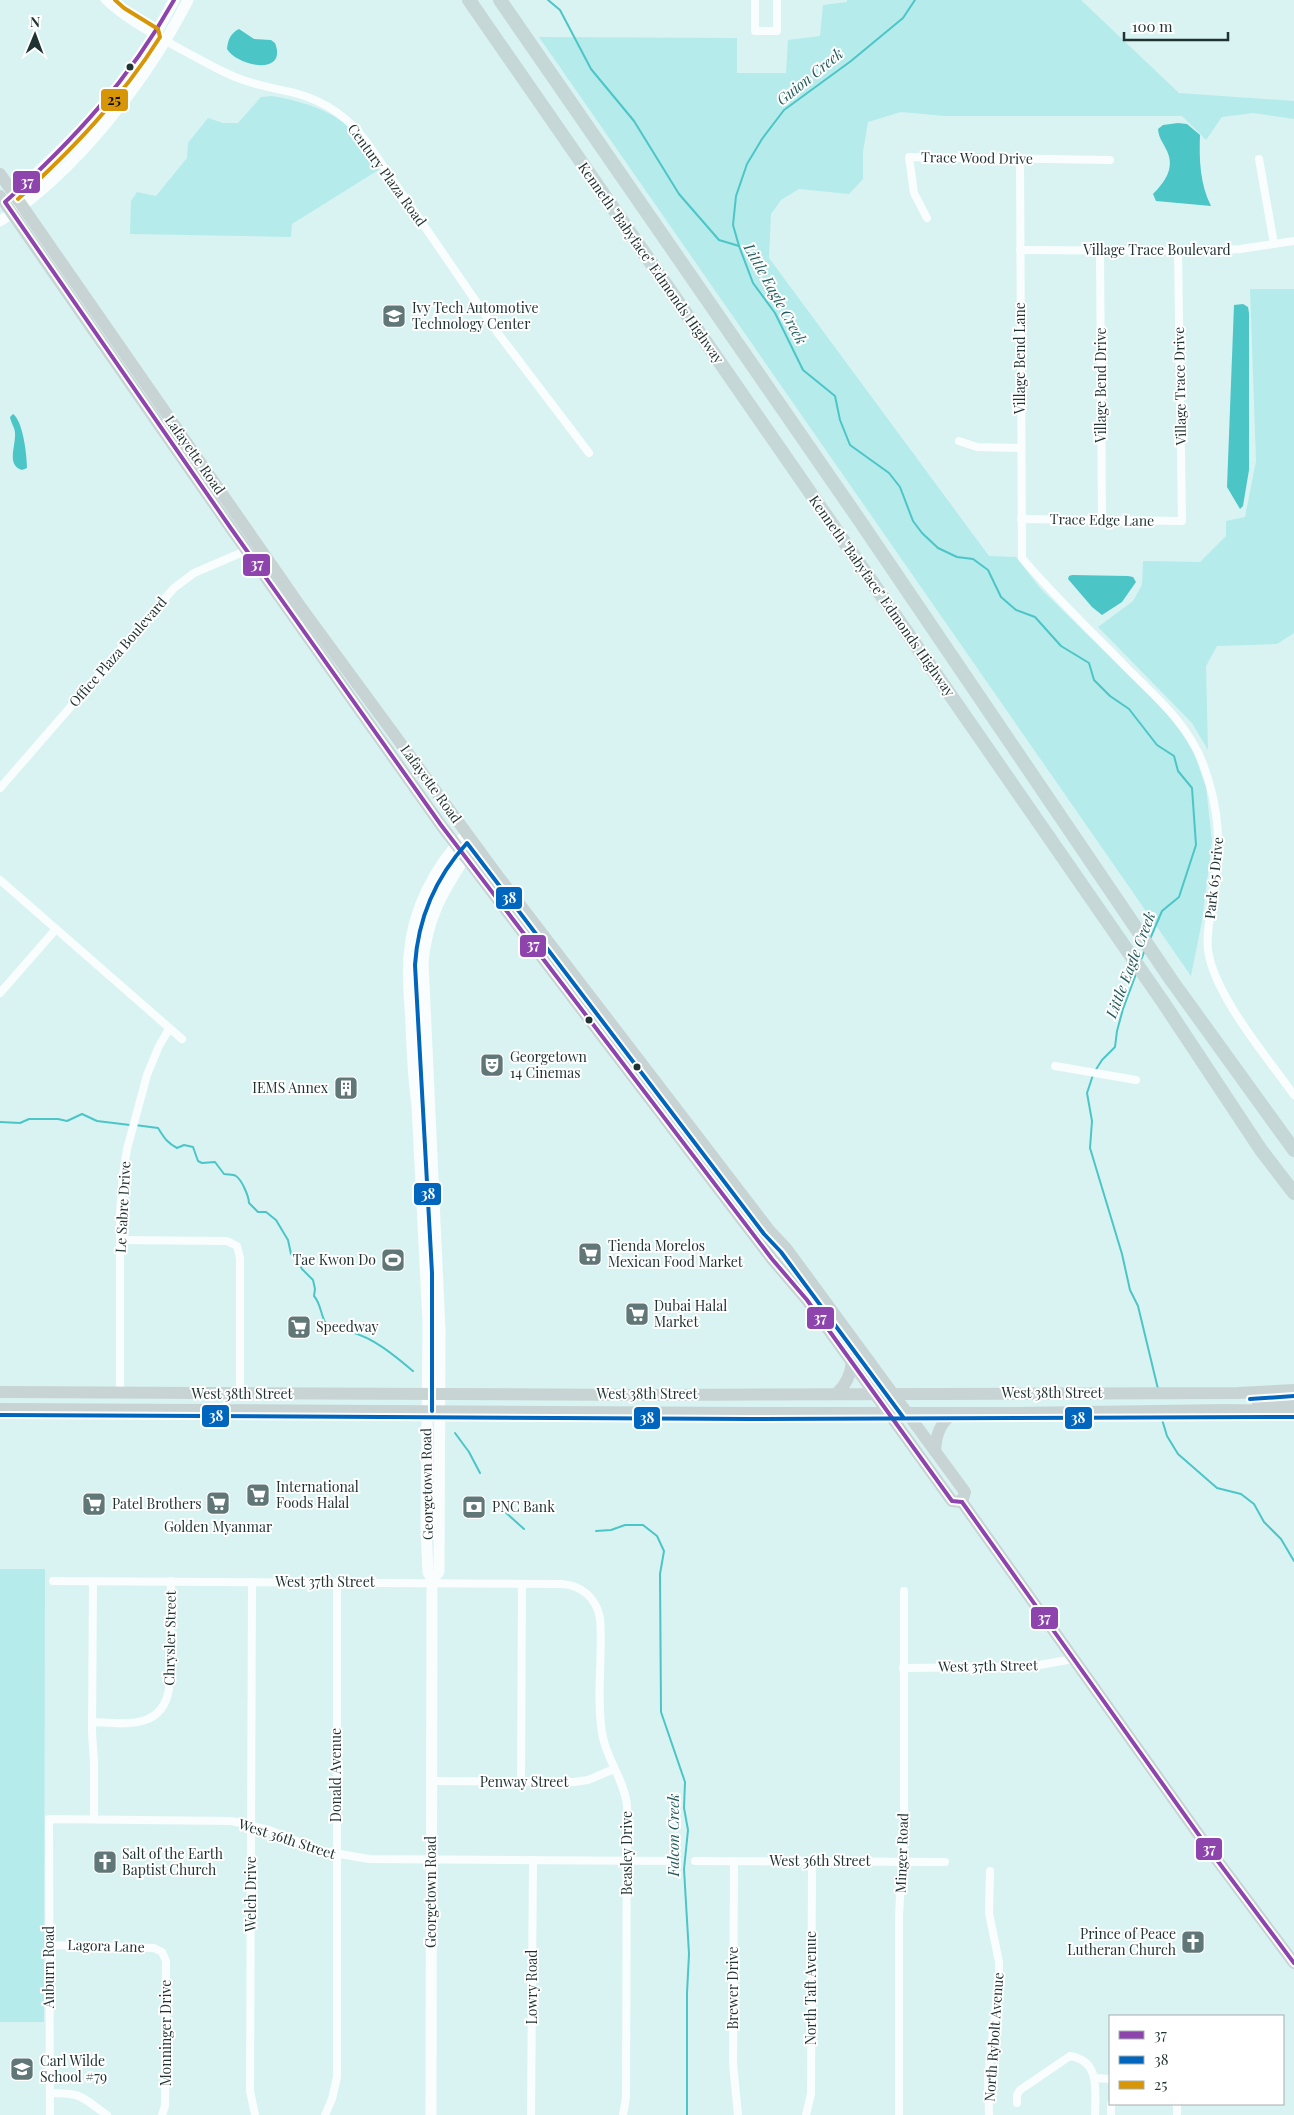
<svg xmlns="http://www.w3.org/2000/svg" width="1294" height="2115" viewBox="0 0 1294 2115" font-family="'Playfair Display',serif">
  <style>
    .green { fill: #b5ebeb }
    .water { fill: #4cc5c7 }
    .lines { fill: none; stroke-linecap: round; stroke-linejoin: round }
    .stream { stroke: #4cc5c7; stroke-width: 2 }
    .street { stroke: #f9fdfd; stroke-width: 8 }
    .secondary { stroke: #f9fdfd; stroke-width: 11 }
    .primary { stroke: #c8d4d4; stroke-width: 12 }
    .highway { stroke: #c6d7d7; stroke-width: 14 }
    .bus-1-casing { stroke: #fff; stroke-width: 8 }
    .bus-2-casing { stroke: #fff; stroke-width: 8 }
    .bus-3-casing { stroke: #fff; stroke-width: 8 }
    .bus-1 { stroke: #8e44ad; stroke-width: 4 }
    .bus-2 { stroke: #0065bd; stroke-width: 4 }
    .bus-3 { stroke: #d79508; stroke-width: 4 }
    .bus-dot { fill: #203333; stroke: #fff; stroke-width: 2 }
    .labels { text-anchor: middle; stroke-width: 4; stroke-linejoin: round; paint-order: stroke }
    .street-label { font-size: 14px; fill: #203333; stroke: #fff }
    .poi-label { font-size: 14px; fill: #203333; stroke: #fff; text-anchor: start }
    .water-label { font-size: 15px; font-style: italic; fill: #235c5c; stroke: #fff }
    .line-badge { stroke: #fff; stroke-width: 2 }
    .badge-label { font-size: 14px; text-anchor: middle; font-weight: bold; fill: #fff }
    .pale-badge-label { font-size: 14px; text-anchor: middle; font-weight: bold; fill: #111 }
  </style>
  <rect width="100%" height="100%" fill="#d9f3f3"/>
  <g class="green">
    <path d="M 847,0 L 1081,0 L 1179,93 L 1294,101 L 1294,119 L 1253,113 L 1222,117 L 1206,140 L 1182,116 L 945,116 L 901,112 L 868,122 L 863,152 L 863,179 L 849,194 L 799,189 L 781,200 L 771,214 L 769,258 L 989,556 L 1016,557 L 1040,588 L 1176,722 L 1190,742 L 1206,787 L 1212,842 L 1202,921 L 1191,976 L 539,37 L 737,38 L 737,73 L 786,73 L 788,40 L 820,36 L 823,5 L 847,2 Z"/>
    <path d="M 272,96 C 301,101 335,110 355,134 C 364,145 372,157 380,169 L 292,224 L 291,237 L 130,234 L 131,201 L 137,192 L 156,196 L 187,158 L 188,143 L 208,118 L 223,123 L 238,123 L 261,97 Z"/>
    <path d="M 1250,289 L 1294,289 L 1294,633 L 1277,644 L 1217,646 L 1206,666 L 1208,750 L 1192,723 L 1098,627 L 1133,601 L 1142,585 L 1143,561 L 1200,562 L 1226,536 L 1226,521 L 1245,517 L 1256,461 Z"/>
    <path d="M 0,1569 L 45,1569 L 44,2022 L 0,2022 Z"/>
  </g>
  <g class="water">
    <path d="M 239,29 L 254,39 L 271,40 L 275,43 C 288,76 238,67 227,49 C 228,39 231,33 239,29 Z"/>
    <path d="M 1178,123 L 1187,124 L 1200,135 C 1199,160 1200,184 1211,206 L 1156,201 L 1153,194 C 1165,182 1175,168 1167,151 C 1163,142 1159,139 1158,129 L 1163,125 Z"/>
    <path d="M 1243,304 L 1248,307 L 1249,313 L 1249,470 L 1243,506 L 1240,509 L 1227,487 L 1234,305 Z"/>
    <path d="M 13,414 C 23,421 27,455 27,468 L 22,470 C 6,465 16,446 15,433 C 15,428 11,423 10,417 Z"/>
    <path d="M 1072,575 L 1128,576 L 1133,577 L 1136,582 L 1122,602 L 1102,615 L 1092,607 L 1068,579 L 1069,576 Z"/>
  </g>
  <g class="lines">
    <g class="stream">
      <path d="M 548,0 L 560,10 L 591,69 L 634,121 L 679,194 L 719,240 L 739,246 L 753,283 L 775,313 L 803,370 L 835,396 L 840,420 L 850,445 L 889,473 L 900,487 L 913,521 L 922,533 L 938,548 L 957,557 L 973,559 L 988,570 L 1001,597 L 1016,610 L 1035,617 L 1061,646 L 1089,663 L 1094,680 L 1110,696 L 1129,709 L 1157,745 L 1174,756 L 1178,771 L 1192,788 L 1196,845 L 1179,897 L 1162,911 L 1150,939"/>
      <path d="M 739,246 L 733,225 L 736,196 L 747,164 L 762,139 L 784,110 L 851,61 L 903,18 L 915,0"/>
      <path d="M 1141,960 L 1145,950"/>
      <path d="M 1095,1071 L 1102,1060 L 1115,1047 L 1117,1031 L 1123,1009 L 1136,974"/>
      <path d="M 1093,1075 L 1087,1093 L 1092,1121 L 1090,1148 L 1122,1254 L 1130,1290 L 1138,1306 L 1158,1389"/>
      <path d="M 0,1122 L 20,1123 L 29,1119 L 58,1119 L 67,1121 L 82,1114 L 97,1121 L 130,1125"/>
      <path d="M 135,1125 L 158,1128 C 164,1137 166,1142 177,1148 L 184,1145 L 193,1147 L 198,1161 L 202,1163 L 215,1162 L 224,1174 C 228,1175 233,1174 236,1176 C 242,1180 249,1197 249,1203 L 258,1212 L 266,1212 L 276,1220 L 288,1240 L 291,1254 L 296,1258 L 302,1269 L 313,1280 L 315,1289 L 314,1296 C 323,1306 320,1323 332,1329 C 337,1332 345,1330 351,1332 C 374,1338 395,1356 413,1371"/>
      <path d="M 1161,1416 L 1167,1436 L 1178,1454 L 1217,1488 L 1241,1494 L 1254,1504 L 1264,1522 L 1281,1539 L 1294,1561"/>
      <path d="M 455,1433 L 469,1452 L 480,1473"/>
      <path d="M 505,1512 L 524,1529"/>
      <path d="M 596,1531 L 611,1530 L 625,1525 L 643,1525 L 657,1536 L 664,1551 L 660,1574 L 661,1712 L 685,1782 L 684,1808 L 688,1830 L 684,1869 L 689,1954 L 687,1993 L 687,2115"/>
    </g>
    <g class="street">
      <path d="M 105,0 C 126,21 156,35 182,50 C 202,60 222,73 243,80 C 260,86 278,89 295,93 C 325,101 350,118 368,144 L 497,332 L 589,453"/>
      <path d="M 755,0 L 755,31 L 777,31 L 777,0"/>
      <path d="M 1020,158 L 1022,558 C 1054,596 1091,631 1126,667 C 1155,696 1188,724 1203,764 C 1220,810 1221,845 1214,893 C 1211,911 1206,932 1208,950 C 1214,995 1267,1057 1294,1095"/>
      <path d="M 1259,159 L 1274,244"/>
      <path d="M 927,218 L 914,193 L 909,157 L 1110,160"/>
      <path d="M 1020,250 L 1206,251 L 1240,249 L 1294,241"/>
      <path d="M 1100,250 L 1102,519"/>
      <path d="M 959,441 L 977,447 L 1020,448"/>
      <path d="M 1021,519 L 1182,521 L 1178,251"/>
      <path d="M 0,788 L 174,588 L 194,573 L 250,549"/>
      <path d="M 0,880 L 182,1039"/>
      <path d="M 0,993 L 56,929"/>
      <path d="M 1055,1066 L 1136,1080"/>
      <path d="M 121,1240 L 227,1241 L 237,1246 L 240,1258 L 240,1393"/>
      <path d="M 120,1393 L 120,1213 L 123,1174 L 127,1149 L 147,1075 L 159,1046 L 169,1029"/>
      <path d="M 53,1581 L 561,1584 C 582,1585 596,1598 600,1618 C 603,1656 596,1696 602,1733 C 606,1759 624,1779 627,1805 L 626,2098 L 623,2115"/>
      <path d="M 93,1582 L 92,1732 L 94,1762 L 94,1819"/>
      <path d="M 252,1582 L 250,2091 L 255,2115"/>
      <path d="M 903,1668 L 1028,1667 L 1073,1659"/>
      <path d="M 92,1722 C 123,1723 162,1731 169,1689 L 171,1581"/>
      <path d="M 432,1781 L 574,1782 L 588,1780 L 614,1769"/>
      <path d="M 521,1782 L 522,1584"/>
      <path d="M 695,1861 L 945,1862"/>
      <path d="M 734,1861 L 733,2064 L 738,2115"/>
      <path d="M 49,1945 L 154,1948 L 162,1952 L 166,1961 L 165,2106 L 162,2115"/>
      <path d="M 1096,2078 L 1110,2079"/>
      <path d="M 50,2093 C 84,2093 81,2097 107,2115"/>
      <path d="M 1017,2103 L 1017,2095 L 1020,2090 L 1070,2056 C 1101,2061 1095,2091 1095,2115"/>
      <path d="M 1111,2104 L 1111,2115"/>
      <path d="M 1177,2104 L 1177,2115"/>
      <path d="M 50,2115 L 49,1819 L 232,1821 L 269,1830 L 322,1851 L 369,1859 L 676,1861"/>
      <path d="M 325,2115 L 332,2099 L 337,2077 L 337,1582"/>
      <path d="M 531,2115 L 533,1860"/>
      <path d="M 806,2115 L 811,2094 L 812,1861"/>
      <path d="M 899,2115 L 899,1916 L 904,1821 L 904,1591"/>
      <path d="M 989,2115 L 988,2076 L 999,1978 L 999,1962 L 989,1913 L 990,1871"/>
    </g>
    <g class="secondary">
      <path d="M 7,200 C 73,142 134,79 174,0"/>
      <path d="M 0,221 C 76,172 147,80 188,0"/>
      <path d="M 432,1579 L 439,1572 L 440,1330 L 423,962 C 428,910 448,885 474,843"/>
      <path d="M 431,2115 L 432,1579 L 428,1572 L 426,1528 L 428,1322 L 417,1105 C 413,1078 412,1051 411,1024 C 410,1002 407,978 409,956 C 412,910 435,866 467,833"/>
    </g>
    <g class="primary">
      <path d="M 0,174 L 300,606 L 498,876 L 769,1230 L 786,1248 L 965,1492 L 962,1502"/>
      <path d="M 0,196 L 230,527 L 441,825 L 772,1259 L 807,1300 L 952,1501 L 962,1502"/>
      <path d="M 0,1392 L 645,1395 L 1238,1393 L 1294,1390"/>
      <path d="M 837,1393 C 847,1384 851,1374 852,1361"/>
      <path d="M 1258,1404 L 1294,1399"/>
      <path d="M 0,1409 L 750,1413 L 1015,1413 L 1225,1410 L 1294,1411"/>
      <path d="M 935,1451 C 936,1435 940,1422 954,1413"/>
      <path d="M 962,1502 L 1211,1852 L 1294,1963"/>
    </g>
    <g class="highway">
      <path d="M 469,0 L 1163,1002 L 1261,1150 L 1294,1193"/>
      <path d="M 500,0 L 860,521 L 1172,981 L 1294,1150"/>
    </g>
    <g class="bus-1-casing">
      <g id="bus-1">
        <path d="M 174,0 C 129,80 73,141 5,202 L 230,527 L 441,825 L 772,1259 L 807,1300 L 952,1501 L 962,1502"/>
        <path d="M 962,1502 L 1211,1852 L 1294,1963"/>
      </g>
    </g>
    <g class="bus-2-casing">
      <g id="bus-2">
        <path d="M 1250,1399 L 1294,1396"/>
        <path d="M 432,1411 L 432,1273 L 415,965 C 418,918 436,877 467,843 L 764,1234 L 781,1252 L 903,1417"/>
        <path d="M 0,1415 L 750,1419 L 1294,1417"/>
      </g>
    </g>
    <g class="bus-3-casing">
      <path id="bus-3" d="M 18,199 C 72,150 121,99 160,37 L 158,29 L 124,8 L 115,0"/>
    </g>
    <use href="#bus-1" class="bus-1"/>
    <use href="#bus-2" class="bus-2"/>
    <use href="#bus-3" class="bus-3"/>
  </g>
  <defs>
    <g id="university-square" transform="scale(1.25)"><rect x="-9" y="-9" width="18" height="18" rx="4" fill="#617676" stroke="#fff"/><path d="M0-5L7-2L0 1L-7-2ZM-4 1L0 2.5L4 1V4Q0 6-4 4Z" fill="#fff"/></g>
    <g id="theatre-square" transform="scale(1.25)"><rect x="-9" y="-9" width="18" height="18" rx="4" fill="#617676" stroke="#fff"/><path d="M-5-5.5Q0-4 5-5.5V0Q5 5 0 6Q-5 5-5 0ZM-3.3-2.5H-1v1.5H-3.3ZM1-2.5H3.3v1.5H1ZM-2.8 1Q0 5.5 2.8 1Z" fill="#fff"/></g>
    <g id="building-square" transform="scale(1.25)"><rect x="-9" y="-9" width="18" height="18" rx="4" fill="#617676" stroke="#fff"/><path d="M-4-6H4V6H1V3H-1V6H-4ZM-2.5-4.3h1.7v1.8h-1.7ZM.8-4.3h1.7v1.8H.8ZM-2.5-1h1.7V.8h-1.7ZM.8-1h1.7V.8H.8Z" fill="#fff"/></g>
    <g id="supermarket-square" transform="scale(1.25)"><rect x="-9" y="-9" width="18" height="18" rx="4" fill="#617676" stroke="#fff"/><path d="M-6-5.5h2.5l.6 2H6L4.5 2H-2.5L-4.4-4H-6ZM-1.5 3.2a1.3 1.3 0 1 0 .1 0ZM3 3.2a1.3 1.3 0 1 0 .1 0Z" fill="#fff"/></g>
    <g id="stadium-square" transform="scale(1.25)"><rect x="-9" y="-9" width="18" height="18" rx="4" fill="#617676" stroke="#fff"/><path d="M0-5a6.5 5 0 1 0 0 10a6.5 5 0 1 0 0-10ZM-3.5-1.8h7v3.6h-7Z" fill="#fff"/></g>
    <g id="bank-square" transform="scale(1.25)"><rect x="-9" y="-9" width="18" height="18" rx="4" fill="#617676" stroke="#fff"/><path d="M-6-4H6V4H-6ZM0-2.3a2.3 2.3 0 1 0 0 4.6a2.3 2.3 0 1 0 0-4.6Z" fill="#fff"/></g>
    <g id="church-square" transform="scale(1.25)"><rect x="-9" y="-9" width="18" height="18" rx="4" fill="#617676" stroke="#fff"/><path d="M-1.2-6h2.4v3.5h3.3v2.4h-3.3V6h-2.4V-.1h-3.3v-2.4h3.3Z" fill="#fff"/></g>
    <g id="school-square" transform="scale(1.25)"><rect x="-9" y="-9" width="18" height="18" rx="4" fill="#617676" stroke="#fff"/><path d="M0-5L7-2L0 1L-7-2ZM-4 1L0 2.5L4 1V4Q0 6-4 4Z" fill="#fff"/></g>
  </defs>
  <g fill-rule="evenodd">
    <use href="#university-square" x="394" y="316"/>
    <use href="#theatre-square" x="492" y="1065"/>
    <use href="#building-square" x="346" y="1088"/>
    <use href="#supermarket-square" x="590" y="1254"/>
    <use href="#stadium-square" x="393" y="1260"/>
    <use href="#supermarket-square" x="637" y="1314"/>
    <use href="#supermarket-square" x="299" y="1327"/>
    <use href="#supermarket-square" x="258" y="1495"/>
    <use href="#supermarket-square" x="218" y="1503"/>
    <use href="#supermarket-square" x="94" y="1504"/>
    <use href="#bank-square" x="474" y="1507"/>
    <use href="#church-square" x="105" y="1862"/>
    <use href="#church-square" x="1193" y="1942"/>
    <use href="#school-square" x="22" y="2069"/>
  </g>
  <g class="bus-dot">
    <circle cx="130" cy="67" r="4.5"/>
    <circle cx="589" cy="1020" r="4.5"/>
    <circle cx="637" cy="1067" r="4.5"/>
  </g>
  <g class="labels">
    <g class="street-label">
      <text transform="translate(977 158) rotate(1)" y="5">Trace Wood Drive</text>
      <text transform="translate(387 175) rotate(54)" y="5">Century Plaza Road</text>
      <text x="1157" y="255">Village Trace Boulevard</text>
      <text transform="translate(651 263) rotate(55)" y="5">Kenneth "Babyface" Edmonds Highway</text>
      <text transform="translate(1020 358) rotate(-90)" y="5">Village Bend Lane</text>
      <text transform="translate(1101 385) rotate(-90)" y="5">Village Bend Drive</text>
      <text transform="translate(1180 386) rotate(-91)" y="5">Village Trace Drive</text>
      <text transform="translate(195 455) rotate(55)" y="5">Lafayette Road</text>
      <text transform="translate(1102 520) rotate(1)" y="5">Trace Edge Lane</text>
      <text transform="translate(882 596) rotate(55)" y="5">Kenneth "Babyface" Edmonds Highway</text>
      <text transform="translate(118 652) rotate(-49)" y="5">Office Plaza Boulevard</text>
      <text transform="translate(431 784) rotate(54)" y="5">Lafayette Road</text>
      <text transform="translate(1214 878) rotate(-84)" y="5">Park 65 Drive</text>
      <text transform="translate(123 1207) rotate(-87)" y="5">Le Sabre Drive</text>
      <text x="1052" y="1398">West 38th Street</text>
      <text x="242" y="1399">West 38th Street</text>
      <text x="647" y="1399">West 38th Street</text>
      <text transform="translate(427 1484) rotate(-91)" y="5">Georgetown Road</text>
      <text x="325" y="1587">West 37th Street</text>
      <text transform="translate(170 1638) rotate(-89)" y="5">Chrysler Street</text>
      <text transform="translate(988 1666) rotate(-1)" y="5">West 37th Street</text>
      <text transform="translate(336 1775) rotate(-90)" y="5">Donald Avenue</text>
      <text x="524" y="1787">Penway Street</text>
      <text transform="translate(287 1839) rotate(18)" y="5">West 36th Street</text>
      <text transform="translate(627 1853) rotate(-90)" y="5">Beasley Drive</text>
      <text transform="translate(902 1853) rotate(-88)" y="5">Minger Road</text>
      <text x="820" y="1866">West 36th Street</text>
      <text transform="translate(431 1892) rotate(-90)" y="5">Georgetown Road</text>
      <text transform="translate(251 1894) rotate(-90)" y="5">Welch Drive</text>
      <text transform="translate(106 1946) rotate(2)" y="5">Lagora Lane</text>
      <text transform="translate(49 1967) rotate(-90)" y="5">Auburn Road</text>
      <text transform="translate(532 1987) rotate(-90)" y="5">Lowry Road</text>
      <text transform="translate(733 1988) rotate(-90)" y="5">Brewer Drive</text>
      <text transform="translate(811 1988) rotate(-90)" y="5">North Taft Avenue</text>
      <text transform="translate(166 2033) rotate(-90)" y="5">Monninger Drive</text>
      <text transform="translate(994 2037) rotate(-86)" y="5">North Rybolt Avenue</text>
    </g>
    <g class="poi-label">
      <text x="412" y="313">Ivy Tech Automotive<tspan x="412" dy="16">Technology Center</tspan></text>
      <text x="510" y="1062">Georgetown<tspan x="510" dy="16">14 Cinemas</tspan></text>
      <text x="328" y="1093" text-anchor="end">IEMS Annex</text>
      <text x="608" y="1251">Tienda Morelos<tspan x="608" dy="16">Mexican Food Market</tspan></text>
      <text x="376" y="1265" text-anchor="end">Tae Kwon Do</text>
      <text x="654" y="1311">Dubai Halal<tspan x="654" dy="16">Market</tspan></text>
      <text x="316" y="1332">Speedway</text>
      <text x="276" y="1492">International<tspan x="276" dy="16">Foods Halal</tspan></text>
      <text x="112" y="1509">Patel Brothers</text>
      <text x="492" y="1512">PNC Bank</text>
      <text x="218" y="1532" text-anchor="middle">Golden Myanmar</text>
      <text x="122" y="1859">Salt of the Earth<tspan x="122" dy="16">Baptist Church</tspan></text>
      <text x="1176" y="1939" text-anchor="end">Prince of Peace<tspan x="1176" dy="16">Lutheran Church</tspan></text>
      <text x="40" y="2066">Carl Wilde<tspan x="40" dy="16">School #79</tspan></text>
    </g>
    <g class="water-label">
      <text transform="translate(810 77) rotate(-39)" y="5">Guion Creek</text>
      <text transform="translate(775 294) rotate(61)" y="5">Little Eagle Creek</text>
      <text transform="translate(1131 965) rotate(-69)" y="5">Little Eagle Creek</text>
      <text transform="translate(674 1835) rotate(-90)" y="5">Falcon Creek</text>
    </g>
  </g>
  <g class="line-badge">
    <rect x="100" y="88" width="29" height="24" rx="5" fill="#d79508"/>
    <rect x="12" y="170" width="29" height="24" rx="5" fill="#8e44ad"/>
    <rect x="242" y="553" width="29" height="24" rx="5" fill="#8e44ad"/>
    <rect x="495" y="886" width="28" height="24" rx="5" fill="#0065bd"/>
    <rect x="519" y="934" width="28" height="24" rx="5" fill="#8e44ad"/>
    <rect x="413" y="1182" width="29" height="24" rx="5" fill="#0065bd"/>
    <rect x="806" y="1306" width="29" height="24" rx="5" fill="#8e44ad"/>
    <rect x="201" y="1404" width="29" height="24" rx="5" fill="#0065bd"/>
    <rect x="1064" y="1406" width="29" height="24" rx="5" fill="#0065bd"/>
    <rect x="633" y="1406" width="28" height="24" rx="5" fill="#0065bd"/>
    <rect x="1030" y="1606" width="29" height="24" rx="5" fill="#8e44ad"/>
    <rect x="1195" y="1837" width="28" height="24" rx="5" fill="#8e44ad"/>
  </g>
  <g class="badge-label">
    <text x="27" y="187">37</text>
    <text x="257" y="569">37</text>
    <text x="509" y="903">38</text>
    <text x="533" y="950">37</text>
    <text x="428" y="1199">38</text>
    <text x="820" y="1323">37</text>
    <text x="216" y="1421">38</text>
    <text x="1078" y="1423">38</text>
    <text x="647" y="1423">38</text>
    <text x="1044" y="1623">37</text>
    <text x="1209" y="1854">37</text>
  </g>
  <g class="pale-badge-label">
    <text x="114" y="105">25</text>
  </g>
  <rect x="1109" y="2015" width="175" height="90" fill="#ffffff" stroke="#a6adad"/>
  <rect x="1119" y="2031" width="25" height="8" fill="#8e44ad" stroke="#a6adad"/>
  <text x="1154" y="2040" font-size="15" fill="#203333">37</text>
  <rect x="1119" y="2056" width="25" height="8" fill="#0065bd" stroke="#a6adad"/>
  <text x="1154" y="2065" font-size="15" fill="#203333">38</text>
  <rect x="1119" y="2081" width="25" height="8" fill="#d79508" stroke="#a6adad"/>
  <text x="1154" y="2090" font-size="15" fill="#203333">25</text>
  <g transform="translate(35 35) rotate(1)" stroke="#ffffff" stroke-width="4" paint-order="stroke">
  <path d="M0-4L9 19L0 12L-9 19Z" fill="#203333"/>
  <text y="-8" font-size="14" font-weight="bold" text-anchor="middle" fill="#203333">N</text>
  </g>
  <path d="M1124 32v8h104v-8" fill="none" stroke="#203333" stroke-width="2.5"/>
  <text x="1132" y="32" font-size="15" fill="#203333" stroke="#ffffff" stroke-width="4" paint-order="stroke">100 m</text>
</svg>
